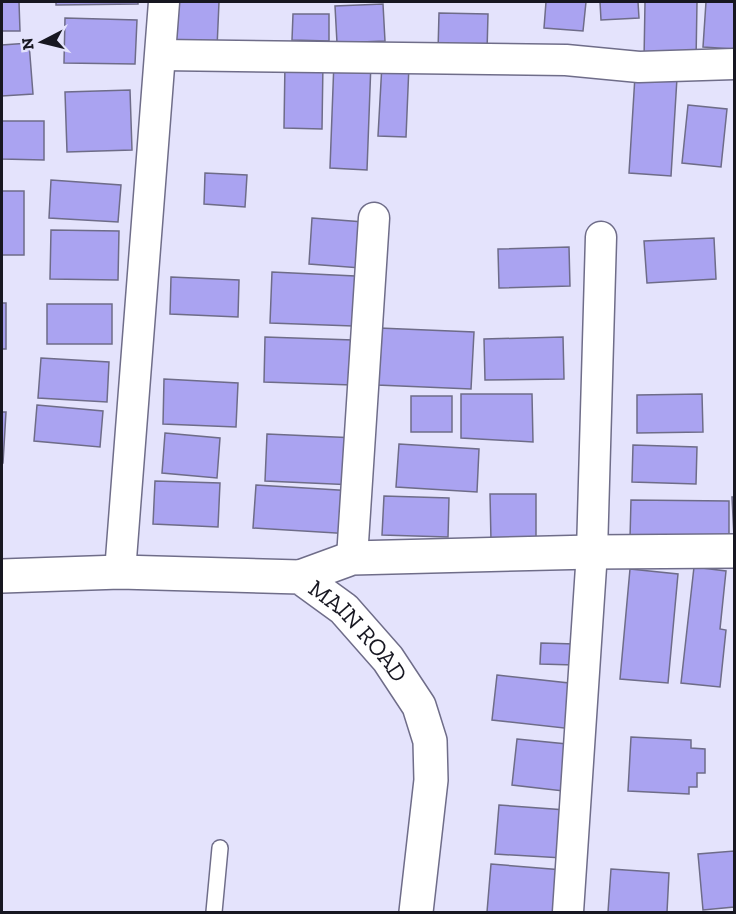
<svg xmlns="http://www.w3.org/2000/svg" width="736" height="914" viewBox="0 0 736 914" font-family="'Zilla Slab',serif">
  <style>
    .building { fill: #aaa3f1; stroke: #6e6c88; stroke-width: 1.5 }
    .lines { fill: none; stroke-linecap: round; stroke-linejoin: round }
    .lane-casing { stroke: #6f6d89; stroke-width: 18 }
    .street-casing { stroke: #6f6d89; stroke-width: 33 }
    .secondary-casing { stroke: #6f6d89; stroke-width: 36 }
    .lane { stroke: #fff; stroke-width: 15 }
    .street { stroke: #fff; stroke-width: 30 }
    .secondary { stroke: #fff; stroke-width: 33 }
    .labels { text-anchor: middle; stroke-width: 4.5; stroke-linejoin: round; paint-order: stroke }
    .street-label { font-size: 24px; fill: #171721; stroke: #e4e3fc }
  </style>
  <rect width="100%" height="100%" fill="#e4e3fc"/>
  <g class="building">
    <path d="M 2,2 L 19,2 L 20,31 L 2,31 Z"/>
    <path d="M 56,2 L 138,2 L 138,4 L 56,5 Z"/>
    <path d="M 175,2 L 219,2 L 217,48 L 173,45 Z"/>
    <path d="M 546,2 L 586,2 L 583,31 L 544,28 Z"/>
    <path d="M 600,2 L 638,2 L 639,18 L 601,20 Z"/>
    <path d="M 645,2 L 697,2 L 696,61 L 644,60 Z"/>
    <path d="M 706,2 L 734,2 L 734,49 L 703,47 Z"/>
    <path d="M 383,4 L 385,41 L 337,43 L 335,6 Z"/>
    <path d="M 439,13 L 488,14 L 487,52 L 438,51 Z"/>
    <path d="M 293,14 L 329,14 L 329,41 L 292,40 Z"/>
    <path d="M 65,18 L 137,20 L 135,64 L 64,63 Z"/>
    <path d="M 29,43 L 33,94 L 2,96 L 2,45 Z"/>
    <path d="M 334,61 L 371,62 L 367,170 L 330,168 Z"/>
    <path d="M 285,62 L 323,62 L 322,129 L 284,128 Z"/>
    <path d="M 382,64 L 409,65 L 406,137 L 378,136 Z"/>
    <path d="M 635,76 L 677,78 L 671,176 L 629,173 Z"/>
    <path d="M 130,90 L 132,150 L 67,152 L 65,92 Z"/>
    <path d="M 688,105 L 727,109 L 721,167 L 682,163 Z"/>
    <path d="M 2,121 L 44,121 L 44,160 L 2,159 Z"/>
    <path d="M 205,173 L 247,175 L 245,207 L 204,204 Z"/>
    <path d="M 51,180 L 121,185 L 118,222 L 49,218 Z"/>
    <rect x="2" y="191" width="22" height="64"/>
    <path d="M 312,218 L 364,222 L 361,268 L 309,264 Z"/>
    <path d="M 51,230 L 119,231 L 118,280 L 50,279 Z"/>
    <path d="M 714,238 L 716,279 L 647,283 L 644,241 Z"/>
    <path d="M 569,247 L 570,286 L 499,288 L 498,249 Z"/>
    <path d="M 272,272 L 355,276 L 353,326 L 270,323 Z"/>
    <path d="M 171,277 L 239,280 L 238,317 L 170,314 Z"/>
    <rect x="2" y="303" width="4" height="46"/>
    <rect x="47" y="304" width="65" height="40"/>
    <path d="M 379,328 L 474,332 L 471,389 L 377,385 Z"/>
    <path d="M 265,337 L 353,340 L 352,385 L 264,382 Z"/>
    <path d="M 563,337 L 564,379 L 485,380 L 484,339 Z"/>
    <path d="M 41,358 L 109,362 L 107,402 L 38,398 Z"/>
    <path d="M 164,379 L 238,383 L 236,427 L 163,424 Z"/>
    <path d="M 461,394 L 532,394 L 533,442 L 461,438 Z"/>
    <path d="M 702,394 L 703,432 L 637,433 L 637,395 Z"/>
    <rect x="411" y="396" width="41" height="36"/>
    <path d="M 37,405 L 103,411 L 100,447 L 34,441 Z"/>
    <path d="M 2,412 L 6,412 L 3,463 L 2,463 Z"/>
    <path d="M 165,433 L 220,438 L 217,478 L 162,473 Z"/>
    <path d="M 267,434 L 357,438 L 355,485 L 265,481 Z"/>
    <path d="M 399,444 L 479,449 L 477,492 L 396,487 Z"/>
    <path d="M 633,445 L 697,447 L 696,484 L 632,482 Z"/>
    <path d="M 155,481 L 220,483 L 218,527 L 153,524 Z"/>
    <path d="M 256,485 L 354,491 L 352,534 L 253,528 Z"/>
    <path d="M 490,494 L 536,494 L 536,541 L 491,541 Z"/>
    <path d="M 384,496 L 449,498 L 448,537 L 382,535 Z"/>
    <path d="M 732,497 L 734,497 L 734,537 Z"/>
    <path d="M 631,500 L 729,501 L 729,539 L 630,538 Z"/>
    <path d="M 694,567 L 726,571 L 720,629 L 726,630 L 720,687 L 681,683 Z"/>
    <path d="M 630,569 L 678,574 L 668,683 L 620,679 Z"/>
    <path d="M 541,643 L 575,644 L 574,665 L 540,664 Z"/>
    <path d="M 497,675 L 578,684 L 573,729 L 492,720 Z"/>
    <path d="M 631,737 L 691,740 L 691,748 L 705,749 L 705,773 L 697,773 L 697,787 L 689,787 L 689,794 L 628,791 Z"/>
    <path d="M 517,739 L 577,745 L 572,792 L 512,785 Z"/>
    <path d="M 499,805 L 566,810 L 563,858 L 495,854 Z"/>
    <path d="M 734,851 L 734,907 L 703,910 L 698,854 Z"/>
    <path d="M 491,864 L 563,870 L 560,912 L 487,912 Z"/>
    <path d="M 611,869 L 669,873 L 667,912 L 608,912 Z"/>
  </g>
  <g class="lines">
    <g class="lane-casing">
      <path id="lane" d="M 214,912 L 220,848"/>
    </g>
    <g class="street-casing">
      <g id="street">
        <path d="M 161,55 L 566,60 L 639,67 L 734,64"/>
        <path d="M 352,558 L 374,218"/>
        <path d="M 120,572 L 164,2"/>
        <path d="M 568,912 L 592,552 L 601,237"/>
      </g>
    </g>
    <g class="secondary-casing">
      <g id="secondary">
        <path id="s1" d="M 2,576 L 120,572 L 300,577 L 344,609 L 388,659 L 419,706 L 430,741 L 431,780 L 416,912"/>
        <path d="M 300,577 L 352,558 L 592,552 L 734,551"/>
      </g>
    </g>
    <use href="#lane" class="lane"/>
    <use href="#street" class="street"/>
    <use href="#secondary" class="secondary"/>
  </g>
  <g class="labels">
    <g class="street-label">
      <text dy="8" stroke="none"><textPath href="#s1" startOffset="378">MAIN ROAD</textPath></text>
    </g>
  </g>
  <rect width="736" height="914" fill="none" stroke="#171721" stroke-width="6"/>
  <g transform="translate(42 42) rotate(263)" stroke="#e4e3fc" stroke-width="4.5" paint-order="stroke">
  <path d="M0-4.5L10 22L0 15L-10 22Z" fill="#171721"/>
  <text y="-9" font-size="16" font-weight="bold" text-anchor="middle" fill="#171721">N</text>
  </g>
</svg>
